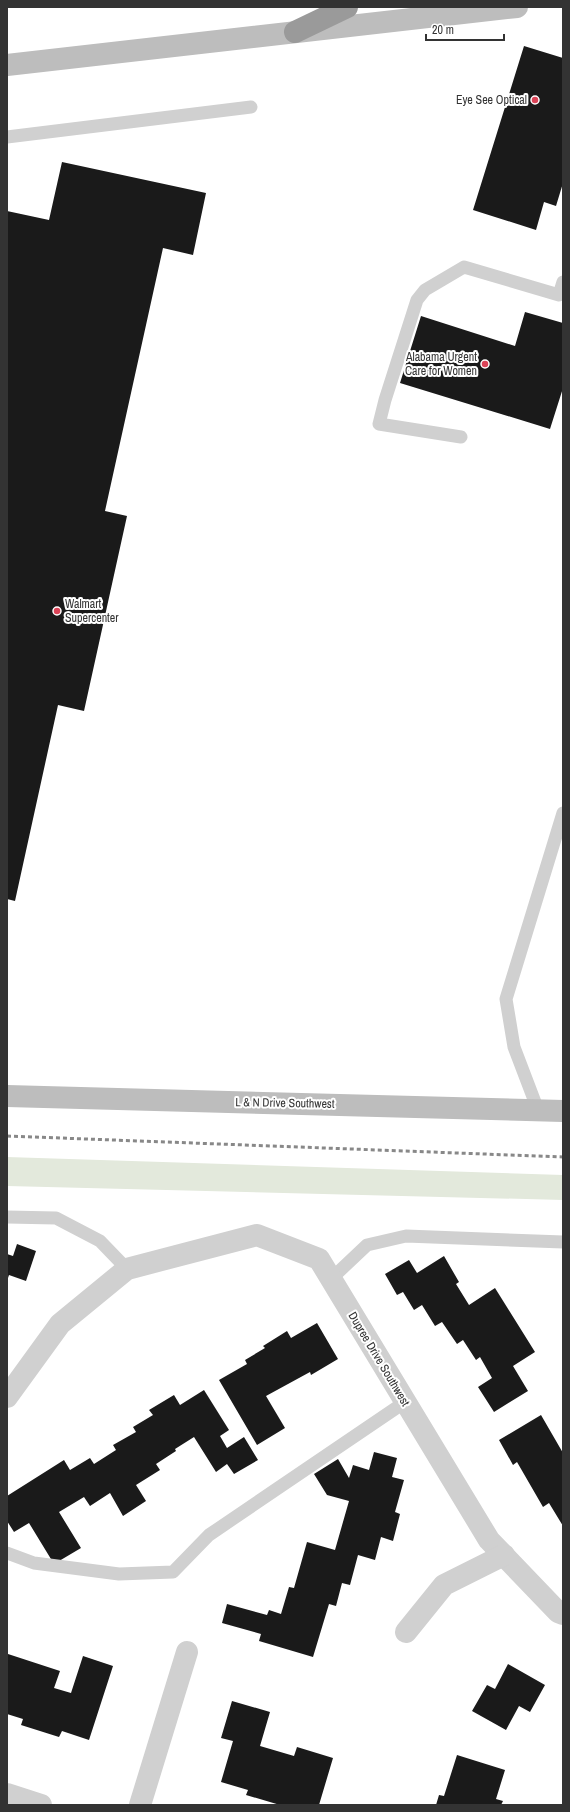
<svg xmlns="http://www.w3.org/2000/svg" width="570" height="1812" viewBox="0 0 570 1812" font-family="'Archivo Narrow',sans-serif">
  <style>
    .green { fill: #e3e9dc }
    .building { fill: #1a1a1a }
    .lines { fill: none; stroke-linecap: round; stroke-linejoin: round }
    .lane { stroke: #d0d0d0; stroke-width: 13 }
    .street { stroke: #d0d0d0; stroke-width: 22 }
    .secondary { stroke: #bdbdbd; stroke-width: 22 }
    .highway { stroke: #9a9a9a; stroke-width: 22 }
    .rail { stroke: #888; stroke-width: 3; stroke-dasharray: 4 3; stroke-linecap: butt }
    .poi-dot { fill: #db4357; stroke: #fff; stroke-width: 1.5 }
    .labels { text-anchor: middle; stroke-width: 4; stroke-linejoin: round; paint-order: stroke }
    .poi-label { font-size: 12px; fill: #333; stroke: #fff; text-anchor: end }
    .street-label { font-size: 12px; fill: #333; stroke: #fff }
  </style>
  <rect width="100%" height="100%" fill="#fff"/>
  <path class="green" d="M 7,1157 L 563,1175 L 563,1200 L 7,1186 Z"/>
  <g class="building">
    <path d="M 524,46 L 563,58 L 563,183 L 556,206 L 544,202 L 536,230 L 473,210 Z"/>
    <path d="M 62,162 L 206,193 L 193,255 L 163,248 L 105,511 L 127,516 L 84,711 L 58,705 L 15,901 L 7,899 L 7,211 L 49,220 Z"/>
    <path d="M 525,312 L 563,323 L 563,388 L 550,429 L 400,383 L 421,316 L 515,346 Z"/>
    <path d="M 17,1244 L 36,1251 L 26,1281 L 9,1275 L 7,1281 L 7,1254 L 13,1256 Z"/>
    <path d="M 444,1256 L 459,1282 L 456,1284 L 469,1305 L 495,1288 L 535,1352 L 513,1366 L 528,1391 L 494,1412 L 478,1387 L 492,1378 L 480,1357 L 476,1360 L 463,1340 L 457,1344 L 442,1322 L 435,1326 L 422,1305 L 414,1310 L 403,1292 L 397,1295 L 385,1274 L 409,1260 L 417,1273 Z"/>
    <path d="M 317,1323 L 338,1359 L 311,1375 L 310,1372 L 266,1396 L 285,1428 L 257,1445 L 219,1380 L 247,1364 L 245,1360 L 265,1348 L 263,1346 L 287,1331 L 291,1338 Z"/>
    <path d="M 204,1390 L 229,1430 L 220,1436 L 227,1448 L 244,1437 L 258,1460 L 234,1474 L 227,1464 L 216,1472 L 194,1437 L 175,1449 L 176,1451 L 156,1464 L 160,1470 L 136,1485 L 146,1501 L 123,1516 L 110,1493 L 90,1506 L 84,1497 L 59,1512 L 81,1548 L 54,1564 L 29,1523 L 14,1532 L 7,1521 L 7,1496 L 64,1460 L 70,1470 L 90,1458 L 94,1464 L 116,1450 L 113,1445 L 136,1432 L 133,1427 L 153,1415 L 149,1410 L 174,1395 L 180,1405 Z"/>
    <path d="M 541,1415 L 563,1453 L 563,1526 L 549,1503 L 543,1507 L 517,1462 L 513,1465 L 499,1440 Z"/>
    <path d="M 374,1452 L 397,1458 L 392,1477 L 404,1480 L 395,1512 L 400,1514 L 393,1541 L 381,1537 L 375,1560 L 358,1555 L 350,1585 L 342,1583 L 336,1606 L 329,1604 L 313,1657 L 259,1641 L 261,1634 L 222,1623 L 227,1604 L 267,1615 L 269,1610 L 281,1614 L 289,1587 L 294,1588 L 307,1542 L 335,1550 L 349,1501 L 327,1495 L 314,1474 L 338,1459 L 349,1478 L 353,1465 L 369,1470 Z"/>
    <path d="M 8,1654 L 60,1671 L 54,1688 L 71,1693 L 83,1656 L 113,1666 L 89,1740 L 62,1731 L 59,1737 L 21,1725 L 23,1719 L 7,1714 Z"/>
    <path d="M 508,1664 L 545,1685 L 530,1712 L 519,1706 L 506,1730 L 472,1711 L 487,1685 L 495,1689 Z"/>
    <path d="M 232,1701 L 270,1712 L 260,1746 L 294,1756 L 297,1747 L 333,1758 L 319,1805 L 280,1805 L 246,1795 L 248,1790 L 221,1782 L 233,1741 L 221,1738 Z"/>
    <path d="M 457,1755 L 505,1770 L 496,1799 L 503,1801 L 501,1805 L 436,1805 L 439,1795 L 444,1796 Z"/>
  </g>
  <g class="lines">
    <g class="lane">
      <path d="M 7,137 L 251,107"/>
      <path d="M 461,437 L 379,424 L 385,400 L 417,300 L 425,290 L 464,267 L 559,295 L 563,282"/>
      <path d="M 538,1110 L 514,1047 L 506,999 L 563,813"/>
      <path d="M 7,1217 L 56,1218 L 100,1241 L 127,1269"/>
      <path d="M 331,1279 L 367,1245 L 406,1236 L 563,1242"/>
      <path d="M 7,1553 L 34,1563 L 119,1574 L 173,1572 L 209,1535 L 405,1402"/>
    </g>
    <g class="street">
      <path d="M 7,1397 L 60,1324 L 127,1269 L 257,1235 L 319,1259 L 489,1540 L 558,1612 L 563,1614"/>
      <path d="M 406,1632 L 444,1585 L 504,1555"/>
      <path d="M 7,1794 L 41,1805"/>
      <path d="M 140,1805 L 187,1652"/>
    </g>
    <g class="secondary">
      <path d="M 7,65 L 517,7"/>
      <path d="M 7,1096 L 563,1111"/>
    </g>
    <path class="highway" d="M 295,32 L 347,7"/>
    <path class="rail" d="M 7,1136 L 563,1157"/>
  </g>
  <g class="poi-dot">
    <circle cx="535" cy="100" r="4"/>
    <circle cx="485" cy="364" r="4"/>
    <circle cx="57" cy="611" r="4"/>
  </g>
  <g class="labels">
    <g class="poi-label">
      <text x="527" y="104">Eye See Optical</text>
      <text x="477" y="361">Alabama Urgent<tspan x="477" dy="14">Care for Women</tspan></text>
      <text x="65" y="608" text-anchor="start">Walmart<tspan x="65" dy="14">Supercenter</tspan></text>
    </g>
    <g class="street-label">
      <text transform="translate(285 1103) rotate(1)" y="4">L &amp; N Drive Southwest</text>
      <text transform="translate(379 1359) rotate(59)" y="4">Dupree Drive Southwest</text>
    </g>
  </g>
  <rect width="570" height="1812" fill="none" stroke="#333333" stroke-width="16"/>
  <path d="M426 34v6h78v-6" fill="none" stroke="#333333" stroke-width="2"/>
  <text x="432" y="34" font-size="12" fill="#333333" stroke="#ffffff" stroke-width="3" paint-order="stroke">20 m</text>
</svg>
